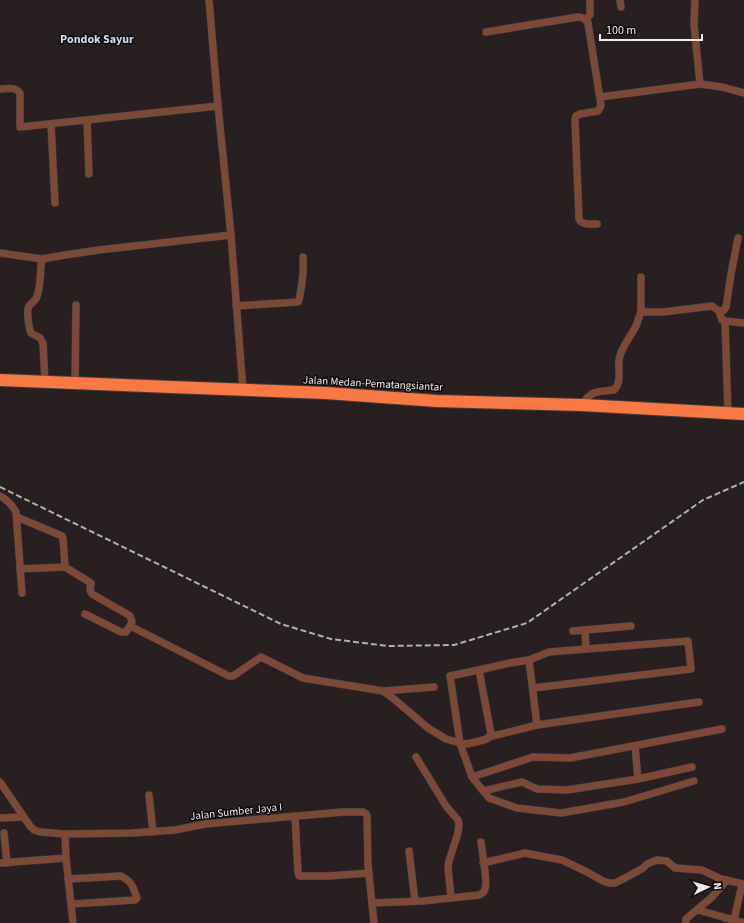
<svg xmlns="http://www.w3.org/2000/svg" width="744" height="923" viewBox="0 0 744 923" font-family="'Source Sans 3',sans-serif">
  <style>
    .lines { fill: none; stroke-linecap: round; stroke-linejoin: round }
    .street-casing { stroke: #443c3c; stroke-width: 8 }
    .highway-casing { stroke: #443c3c; stroke-width: 14 }
    .street { stroke: #7c4936; stroke-width: 7 }
    .highway { stroke: #f97945; stroke-width: 12 }
    .rail { stroke: #b6afaf; stroke-width: 2; stroke-dasharray: 6 3; stroke-linecap: butt }
    .labels { text-anchor: middle; stroke-width: 3; stroke-linejoin: round; paint-order: stroke }
    .street-label { font-size: 11px; fill: #f1ebeb; stroke: #0e0b0a }
    .neighbourhood-label { font-size: 12px; font-weight: bold; fill: #cfddf8; stroke: #0e0b0a }
  </style>
  <rect width="100%" height="100%" fill="#282020"/>
  <g class="lines">
    <g class="street-casing">
      <g id="street">
        <path d="M 209,0 L 218,106 L 231,235 L 243,390"/>
        <path d="M 620,0 L 621,7"/>
        <path d="M 695,0 L 694,24 L 700,84 L 722,87 L 744,93"/>
        <path d="M 586,19 L 590,15 L 590,0"/>
        <path d="M 486,32 L 578,17 C 583,17 585,19 588,23 L 601,105 L 600,108 L 598,111 L 580,114 L 576,116 L 575,120 L 579,219 C 581,225 591,224 597,224"/>
        <path d="M 0,89 C 7,89 15,86 20,93 L 20,127 L 218,106"/>
        <path d="M 600,97 L 700,84"/>
        <path d="M 87,120 L 89,174"/>
        <path d="M 51,124 L 55,203"/>
        <path d="M 0,253 L 42,259 L 65,255 L 99,250 L 231,235"/>
        <path d="M 42,259 C 40,270 41,286 37,296 C 36,301 32,302 29,306 C 26,310 29,328 31,333 L 40,338 L 43,343 L 45,382"/>
        <path d="M 236,306 L 298,302 L 299,300 C 302,286 304,272 303,257"/>
        <path d="M 719,311 L 722,320 L 725,321 L 744,323"/>
        <path d="M 641,312 L 641,277"/>
        <path d="M 725,321 L 728,413"/>
        <path d="M 75,383 L 76,305"/>
        <path d="M 582,405 C 591,390 597,392 614,390 C 622,382 618,371 619,360 C 621,347 630,338 636,326 C 638,321 639,316 641,312 L 663,312 L 712,306 L 719,311 L 724,310 L 726,307 L 731,274 L 738,238"/>
        <path d="M 0,496 C 8,500 12,505 16,512 L 22,593"/>
        <path d="M 17,517 L 62,536 L 63,538 L 65,567 L 20,569"/>
        <path d="M 65,567 L 91,583 L 90,590 L 92,594 L 127,614 L 130,616 L 132,622 L 130,626 L 229,676 L 233,676 L 261,657 L 303,678 L 383,691 L 394,699 L 428,728 L 446,739 L 460,743 L 467,744 L 487,739 L 489,737 L 491,734 L 479,670"/>
        <path d="M 85,614 L 121,632 L 126,632 L 130,626"/>
        <path d="M 573,631 L 585,630"/>
        <path d="M 586,649 L 585,630 L 631,626"/>
        <path d="M 529,660 L 537,725"/>
        <path d="M 533,688 L 691,669 L 688,641 L 549,652 L 529,660 L 510,663 L 479,670 L 450,676 L 460,743 L 472,777 L 489,798 L 517,808 L 561,813 L 624,802 L 694,781"/>
        <path d="M 383,691 L 434,687"/>
        <path d="M 489,737 L 537,725 L 699,702"/>
        <path d="M 635,746 L 638,779"/>
        <path d="M 416,757 L 446,806 L 458,820 L 459,824 L 458,833 L 449,861 L 448,867 L 451,898"/>
        <path d="M 472,777 L 533,757 L 570,758 L 722,729"/>
        <path d="M 0,782 L 30,826 L 34,830 L 40,832 L 65,834 L 132,833 L 175,830 L 205,824 L 343,812 L 363,812 L 366,814 L 367,816 L 368,865 L 374,923"/>
        <path d="M 483,791 L 522,782 L 537,789 L 567,790 L 638,779 L 692,767"/>
        <path d="M 149,795 L 153,832"/>
        <path d="M 295,816 L 297,854 L 298,872 L 299,876 L 328,876 L 369,873"/>
        <path d="M 0,818 L 23,817"/>
        <path d="M 4,833 L 7,863"/>
        <path d="M 65,834 L 66,858 L 73,923"/>
        <path d="M 409,851 L 415,901"/>
        <path d="M 0,863 L 66,858"/>
        <path d="M 483,863 L 525,853 L 535,855 L 562,860 L 587,872 L 603,881 L 609,883 L 615,883 L 627,877 L 643,868 L 647,864 L 657,860 L 667,861 L 675,868 L 702,870 L 721,879 L 744,884"/>
        <path d="M 68,879 L 121,876 C 132,882 133,886 137,898 L 135,900 L 71,904"/>
        <path d="M 372,903 L 423,901 L 479,895 C 482,894 484,893 485,889 C 488,881 482,852 481,842"/>
        <path d="M 698,910 L 744,923"/>
        <path d="M 734,920 L 742,884"/>
        <path d="M 686,923 L 686,919 L 711,898 L 727,880"/>
      </g>
    </g>
    <g class="highway-casing">
      <path id="highway" d="M 0,380 L 171,387 L 326,393 L 437,401 L 508,403 L 582,405 L 744,414"/>
    </g>
    <use href="#street" class="street"/>
    <use href="#highway" class="highway"/>
    <path class="rail" d="M 0,487 L 281,624 L 331,639 L 388,646 L 454,645 L 527,623 L 703,500 L 744,482"/>
  </g>
  <g class="labels">
    <g class="street-label">
      <text transform="translate(373 383) rotate(3)" y="4">Jalan Medan-Pematangsiantar</text>
      <text transform="translate(236 811) rotate(-6)" y="4">Jalan Sumber Jaya I</text>
    </g>
    <g class="neighbourhood-label">
      <text x="97" y="43">Pondok Sayur</text>
    </g>
  </g>
  <g transform="translate(708 887) rotate(85)" stroke="#0e0b0a" stroke-width="3" paint-order="stroke">
  <path d="M0-3L7 15L0 10L-7 15Z" fill="#f1ebeb"/>
  <text y="-6" font-size="11" font-weight="bold" text-anchor="middle" fill="#f1ebeb">N</text>
  </g>
  <path d="M600 34v6h102v-6" fill="none" stroke="#f1ebeb" stroke-width="2"/>
  <text x="606" y="34" font-size="12" fill="#f1ebeb" stroke="#0e0b0a" stroke-width="3" paint-order="stroke">100 m</text>
</svg>
